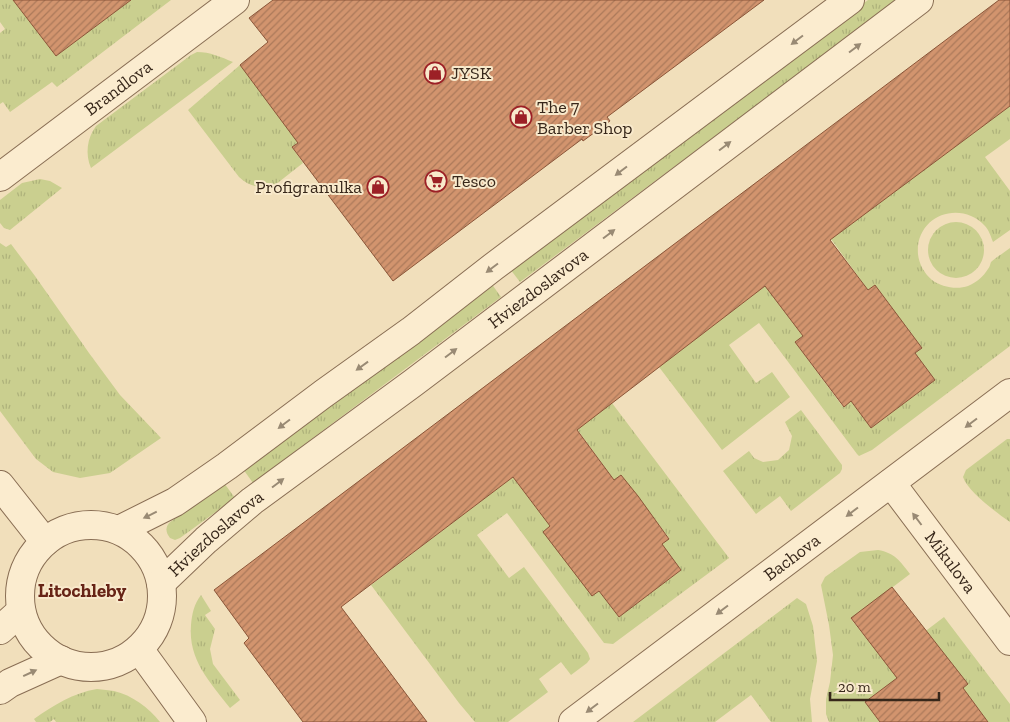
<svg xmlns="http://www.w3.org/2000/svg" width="1010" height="722" viewBox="0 0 1010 722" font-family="'Zilla Slab',serif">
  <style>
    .grass { fill: url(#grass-tufts) }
    .building { fill: url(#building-hatch); stroke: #8a5538 }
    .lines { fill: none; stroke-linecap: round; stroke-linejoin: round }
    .minor-casing { stroke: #896e54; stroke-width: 30 }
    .minor { stroke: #fbeccf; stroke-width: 28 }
    .oneway { fill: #998a74 }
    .labels { text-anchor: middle; stroke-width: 4; stroke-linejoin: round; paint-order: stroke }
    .poi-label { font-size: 18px; fill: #37271a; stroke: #f8e9cb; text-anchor: start }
    .street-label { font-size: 18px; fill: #37271a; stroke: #f8e9cb }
    .neighbourhood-label { font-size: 19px; font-weight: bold; fill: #672416; stroke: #f8e9cb }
  </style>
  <defs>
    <pattern id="grass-tufts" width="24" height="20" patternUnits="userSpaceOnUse" patternTransform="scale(1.25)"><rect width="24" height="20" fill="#cacf8f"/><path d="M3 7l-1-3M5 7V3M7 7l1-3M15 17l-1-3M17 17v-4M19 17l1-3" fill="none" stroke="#aeb27b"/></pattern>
    <pattern id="building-hatch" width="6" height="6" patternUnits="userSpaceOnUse" patternTransform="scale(1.25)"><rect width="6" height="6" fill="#d2946e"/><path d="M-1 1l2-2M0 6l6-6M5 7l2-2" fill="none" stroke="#ab795a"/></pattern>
  </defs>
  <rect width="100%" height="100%" fill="#f1dfbb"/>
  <g class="grass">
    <path d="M 0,0 L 13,0 L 56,56 L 131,0 L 171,0 L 57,87 L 52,82 L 10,112 L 3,102 L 0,104 L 0,33 L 5,29 L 0,22 Z"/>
    <path d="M 868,0 L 897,0 L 520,282 L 510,269 Z"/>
    <path d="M 197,52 C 210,52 221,57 233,62 L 91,168 C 85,154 87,138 96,126 L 191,55 Z"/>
    <path d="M 240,65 L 290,132 L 318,111 L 326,121 L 292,147 L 303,163 L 275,185 C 260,189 250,187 239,177 L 188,110 Z"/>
    <path d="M 1010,106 L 1010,139 L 985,157 L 1010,191 L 1010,230 L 993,242 C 991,237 989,230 985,226 C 960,199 915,216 918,254 C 919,264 924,273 932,280 C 941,287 957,290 968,286 C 977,282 983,277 988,269 C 990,267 990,264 991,262 C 995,258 1005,252 1010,248 L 1010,346 L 872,450 L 859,456 L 857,454 L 759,323 L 729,345 L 756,383 L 772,372 L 790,397 L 722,450 L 659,367 L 765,286 L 803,336 L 795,342 L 843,407 L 851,401 L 871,428 L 935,380 L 915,353 L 922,348 L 906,326 L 899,331 L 891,306 L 875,285 L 868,290 L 831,239 Z"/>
    <path d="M 40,179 L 50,181 L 62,188 L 10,230 L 4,228 L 0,223 L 0,200 L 22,183 Z"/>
    <circle cx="956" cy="250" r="28"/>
    <path d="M 0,243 L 6,247 L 11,244 L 35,276 L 89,353 L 120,395 L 161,438 L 110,473 L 80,478 L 53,472 L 36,459 L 0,411 Z"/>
    <path d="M 491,283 L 501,297 L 253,483 L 243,469 Z"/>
    <path d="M 612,403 L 729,558 L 613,644 L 604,643 L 507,513 L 477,535 L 509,578 L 524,567 L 588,653 L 590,659 L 587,663 L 571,675 L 561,662 L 539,679 L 548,692 L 508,722 L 475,722 L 459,703 L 371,585 L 513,477 L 550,526 L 592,596 L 599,591 L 619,617 L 681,570 L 662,544 L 669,538 L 621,475 L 614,480 L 577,429 Z"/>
    <path d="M 801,410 L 842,465 L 842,469 L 840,473 L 791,511 L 780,496 L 756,514 L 723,471 L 749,451 L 754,458 L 763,462 L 778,460 L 789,450 L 792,436 L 785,422 Z"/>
    <path d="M 1007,439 L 1010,439 L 1010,522 C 997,513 968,492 963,477 L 966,470 Z"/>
    <path d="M 224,483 L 235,498 L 180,538 L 175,540 L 170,538 C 166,533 165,528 169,523 Z"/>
    <path d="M 878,550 C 895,553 900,561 910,574 L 851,619 L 885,662 L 944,617 L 1010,704 L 1010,722 L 988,722 L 963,688 L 967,684 L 939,647 L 865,702 L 880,722 L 829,722 L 826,714 L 826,699 L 830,682 L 833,655 L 829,625 L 821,585 L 825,577 L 860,552 Z"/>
    <path d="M 201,595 L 211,611 L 205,615 L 215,629 L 210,649 L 213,664 L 240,700 L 230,708 C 210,682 188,660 191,625 C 192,614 194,604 201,595 Z"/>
    <path d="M 797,598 L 806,604 L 813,626 L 817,661 L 810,699 L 812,722 L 771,722 L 751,695 L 715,722 L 633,722 Z"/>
    <path d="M 97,689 C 103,690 109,690 114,691 C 132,695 149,708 160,722 L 56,722 L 54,719 L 50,722 L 36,722 L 34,719 C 54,705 73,693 97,689 Z"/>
  </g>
  <g class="building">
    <path d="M 13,0 L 131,0 L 56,56 Z"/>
    <path d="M 273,0 L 764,0 L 607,117 L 610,121 L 583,141 L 582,139 L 393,281 L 292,147 L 298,143 L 240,65 L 268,42 L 249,18 Z"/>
    <path d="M 999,0 L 1010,0 L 1010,106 L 830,240 L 868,290 L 875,285 L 922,348 L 915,353 L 935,380 L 871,428 L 851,401 L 844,407 L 795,342 L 803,336 L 765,286 L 577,430 L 614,480 L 621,475 L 638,496 L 669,539 L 662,544 L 681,570 L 619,617 L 599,591 L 592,596 L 543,532 L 550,526 L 513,477 L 341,607 L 427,722 L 303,722 L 244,643 L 249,638 L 214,590 Z"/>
    <path d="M 892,587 L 968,684 L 963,688 L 988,722 L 880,722 L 865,702 L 897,678 L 851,618 Z"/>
  </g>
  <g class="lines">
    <g class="minor-casing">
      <g id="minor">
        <path id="s1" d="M 0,177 L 235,0"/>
        <path id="s2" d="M 891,483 L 1010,641"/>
        <path d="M 0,485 L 45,542"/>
        <circle cx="91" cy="596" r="71"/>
        <path d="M 119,530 L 175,502 L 227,466 L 323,394 L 411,331 L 493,267 L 850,0"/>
        <path id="s3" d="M 161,583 L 206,540 L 252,501 L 413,383 L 919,0"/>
        <path d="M 0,630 L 21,611"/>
        <path d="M 139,649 L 192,722"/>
        <path d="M 0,690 L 10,683 L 61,660"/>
        <path id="s4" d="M 573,722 L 1010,393"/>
      </g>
    </g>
    <use href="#minor" class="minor"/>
  </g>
  <defs><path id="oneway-solid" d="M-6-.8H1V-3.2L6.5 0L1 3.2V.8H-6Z" transform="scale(1.25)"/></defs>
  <g class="oneway">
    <use href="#oneway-solid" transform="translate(797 40) rotate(143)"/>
    <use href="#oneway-solid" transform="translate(855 48) rotate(-37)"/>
    <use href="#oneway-solid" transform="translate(725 146) rotate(-37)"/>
    <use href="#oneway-solid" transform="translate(621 171) rotate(143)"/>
    <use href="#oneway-solid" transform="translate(609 234) rotate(-37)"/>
    <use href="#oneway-solid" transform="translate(492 268) rotate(143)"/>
    <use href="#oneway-solid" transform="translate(451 353) rotate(-37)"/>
    <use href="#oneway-solid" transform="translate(362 366) rotate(144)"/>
    <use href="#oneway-solid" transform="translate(971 423) rotate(143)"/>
    <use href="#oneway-solid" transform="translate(284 424) rotate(143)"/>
    <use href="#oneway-solid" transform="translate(278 483) rotate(-37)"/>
    <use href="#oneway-solid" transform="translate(852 512) rotate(143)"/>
    <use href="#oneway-solid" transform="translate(150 515) rotate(154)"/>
    <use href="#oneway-solid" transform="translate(917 519) rotate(-127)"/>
    <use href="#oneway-solid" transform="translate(722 610) rotate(143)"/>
    <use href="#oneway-solid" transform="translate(30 673) rotate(-25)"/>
    <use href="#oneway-solid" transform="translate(592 708) rotate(143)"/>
  </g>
  <defs>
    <g id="shop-ring" transform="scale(1.125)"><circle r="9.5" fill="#f8e9cb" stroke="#9c2026" stroke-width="1.5"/><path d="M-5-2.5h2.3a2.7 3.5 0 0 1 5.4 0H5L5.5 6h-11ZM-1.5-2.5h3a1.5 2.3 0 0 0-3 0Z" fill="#9c2026"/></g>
    <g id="supermarket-ring" transform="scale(1.125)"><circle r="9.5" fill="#f8e9cb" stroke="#9c2026" stroke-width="1.5"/><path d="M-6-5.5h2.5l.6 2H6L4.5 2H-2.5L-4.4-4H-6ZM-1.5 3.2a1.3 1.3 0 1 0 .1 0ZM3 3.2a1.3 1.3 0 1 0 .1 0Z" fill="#9c2026"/></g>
  </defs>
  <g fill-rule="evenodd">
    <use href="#shop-ring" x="435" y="73"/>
    <use href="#shop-ring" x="521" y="117"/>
    <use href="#supermarket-ring" x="436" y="181"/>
    <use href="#shop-ring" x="378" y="187"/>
  </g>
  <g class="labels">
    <g class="poi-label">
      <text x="451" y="79">JYSK</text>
      <text x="537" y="113">The 7<tspan x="537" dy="21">Barber Shop</tspan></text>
      <text x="452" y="187">Tesco</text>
      <text x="362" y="193" text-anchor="end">Profigranulka</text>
    </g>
    <g class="street-label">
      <text dy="6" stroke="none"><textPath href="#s1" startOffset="148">Brandlova</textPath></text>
      <text dy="6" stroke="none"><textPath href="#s3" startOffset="479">Hviezdoslavova</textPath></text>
      <text dy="6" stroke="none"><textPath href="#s3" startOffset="74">Hviezdoslavova</textPath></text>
      <text dy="6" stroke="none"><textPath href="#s4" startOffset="274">Bachova</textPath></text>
      <text dy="6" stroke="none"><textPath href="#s2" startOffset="99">Mikulova</textPath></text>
    </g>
    <g class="neighbourhood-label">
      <text x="82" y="597">Litochleby</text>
    </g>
  </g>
  <path d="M830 692v8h109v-8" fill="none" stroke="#37271a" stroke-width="2.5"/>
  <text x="838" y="692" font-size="15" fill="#37271a" stroke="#f8e9cb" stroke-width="4" paint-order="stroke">20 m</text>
</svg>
